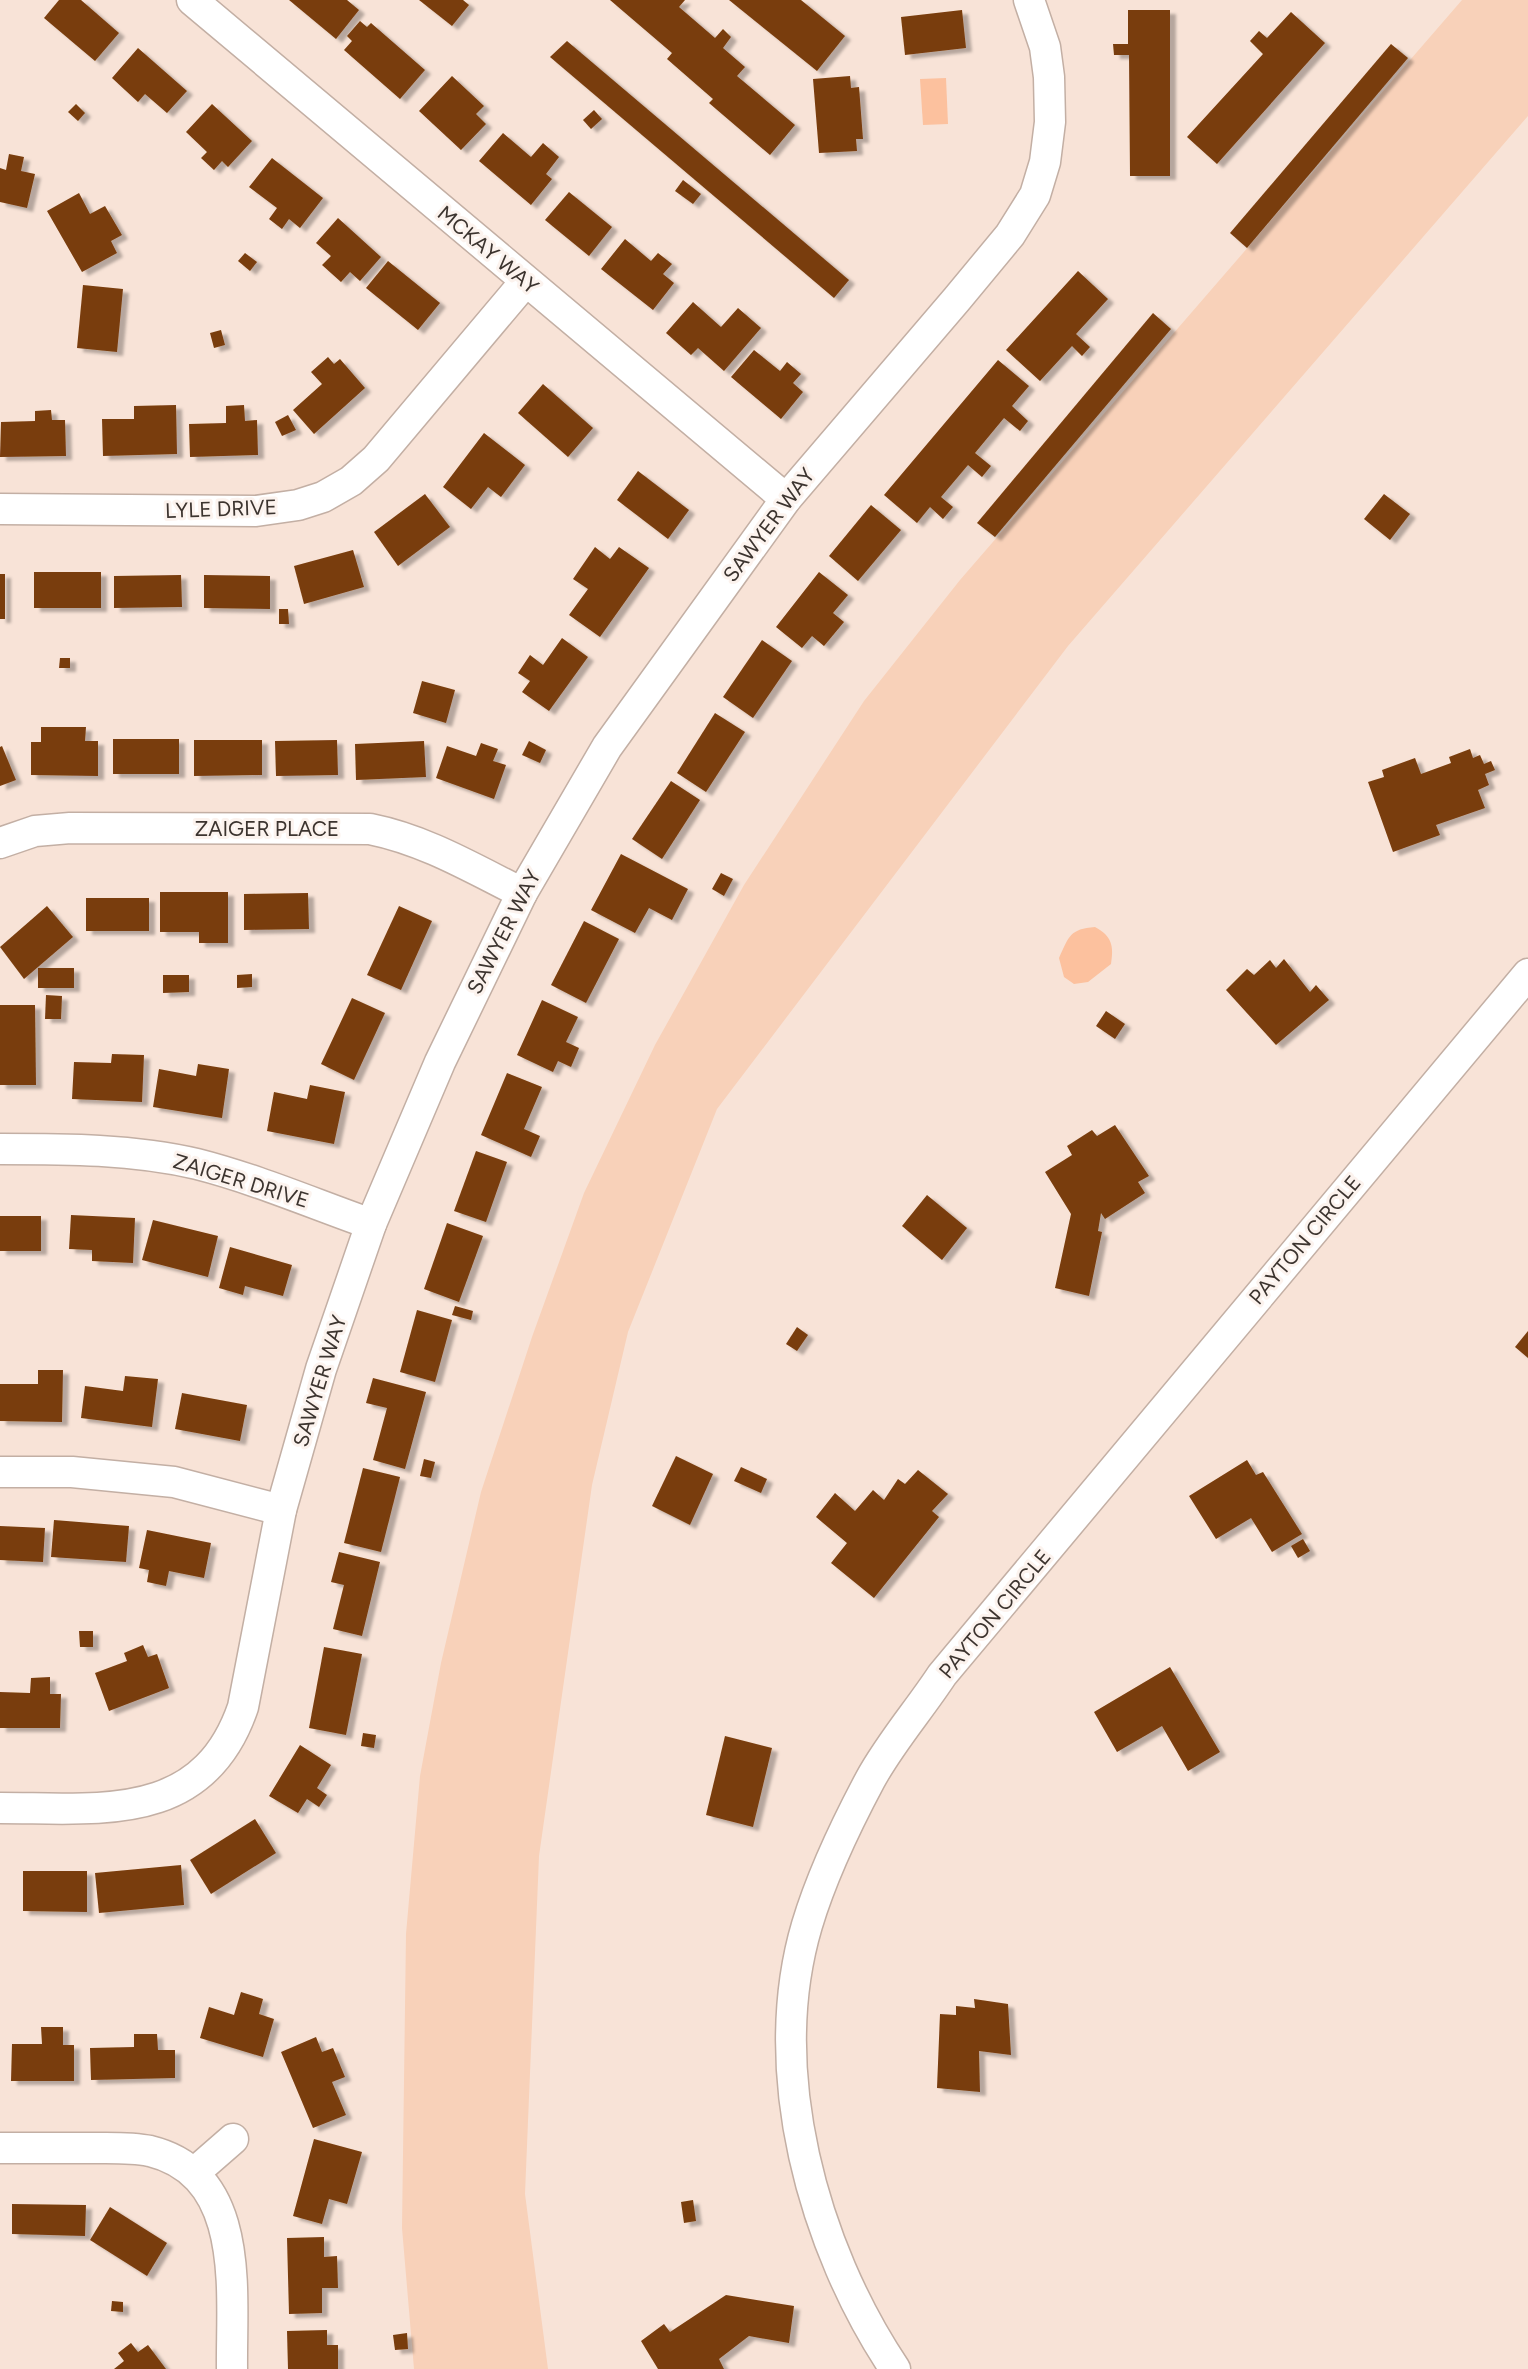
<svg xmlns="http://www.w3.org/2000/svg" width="1528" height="2369" viewBox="0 0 1528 2369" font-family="Figtree,sans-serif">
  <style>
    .green { fill: #f8d1b9 }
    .water { fill: #fcc19e }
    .building { fill: #793c0b; filter: url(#shadow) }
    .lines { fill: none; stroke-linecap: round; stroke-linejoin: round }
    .minor-casing { stroke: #c3afa4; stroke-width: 33 }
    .minor { stroke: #fff; stroke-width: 30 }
    .labels { text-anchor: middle; stroke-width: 6; stroke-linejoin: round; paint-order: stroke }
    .street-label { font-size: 21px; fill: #3c342f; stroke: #fcf3ee }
  </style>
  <defs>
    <filter id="shadow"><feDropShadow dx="6" dy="4" stdDeviation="1.5" flood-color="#0004"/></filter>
  </defs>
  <rect width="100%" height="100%" fill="#f8e3d7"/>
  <path class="green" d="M 1462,0 L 1528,0 L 1528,116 L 1068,646 L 717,1109 L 628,1332 L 592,1485 L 539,1856 L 525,2194 L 548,2369 L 414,2369 L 402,2228 L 406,1934 L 420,1776 L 441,1663 L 481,1492 L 532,1337 L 584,1193 L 655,1045 L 744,885 L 864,701 L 960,580 Z"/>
  <g class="water">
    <path d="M 946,78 L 948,124 L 923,125 L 920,79 Z"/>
    <path d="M 1095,927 C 1112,936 1114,946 1111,964 L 1088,982 L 1074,984 L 1064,977 L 1059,958 C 1069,936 1070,929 1095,927 Z"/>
  </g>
  <g class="building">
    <path d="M 59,0 L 81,0 L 119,33 L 95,61 L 44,18 Z"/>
    <path d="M 289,0 L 347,0 L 359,10 L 336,39 Z"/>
    <path d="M 419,0 L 463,0 L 469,5 L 452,26 Z"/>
    <path d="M 610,0 L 685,0 L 679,7 L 715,38 L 723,29 L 731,37 L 723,48 L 745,67 L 737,76 L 795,125 L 770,155 L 709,103 L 713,99 L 667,59 L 672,53 Z"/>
    <path d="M 729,0 L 801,0 L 845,36 L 817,71 Z"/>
    <path d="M 962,10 L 966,48 L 905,55 L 901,17 Z"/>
    <path d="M 1128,10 L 1170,10 L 1170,176 L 1130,176 L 1129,55 L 1114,55 L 1113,44 L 1128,44 Z"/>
    <path d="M 1291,12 L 1325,43 L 1217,164 L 1187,137 L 1263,54 L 1250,41 L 1259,31 L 1267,38 Z"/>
    <path d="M 360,21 L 367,27 L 371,23 L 425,70 L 400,99 L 344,50 L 352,41 L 347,36 Z"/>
    <path d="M 567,41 L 849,280 L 834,298 L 550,57 Z"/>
    <path d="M 1391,44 L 1408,58 L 1247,248 L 1230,233 Z"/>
    <path d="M 138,48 L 187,91 L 167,113 L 145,94 L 138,102 L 112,78 Z"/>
    <path d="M 452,76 L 484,106 L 476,114 L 486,124 L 461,150 L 419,111 Z"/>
    <path d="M 850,76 L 851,88 L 859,87 L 863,139 L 856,139 L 857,151 L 819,153 L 813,79 Z"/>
    <path d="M 76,104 L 85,113 L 78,121 L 68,112 Z"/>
    <path d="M 212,104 L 252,141 L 228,167 L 222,161 L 214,170 L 201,158 L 207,152 L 186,132 Z"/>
    <path d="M 594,110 L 602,119 L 591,129 L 583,120 Z"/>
    <path d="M 503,133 L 531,157 L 543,143 L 559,157 L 546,174 L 552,179 L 531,205 L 479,161 Z"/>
    <path d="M 9,154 L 24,157 L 21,171 L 35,174 L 27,208 L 0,202 L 0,168 L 6,170 Z"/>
    <path d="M 272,158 L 323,198 L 300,228 L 289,219 L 282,229 L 269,219 L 277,208 L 249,187 Z"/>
    <path d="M 683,180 L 701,194 L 693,204 L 675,191 Z"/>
    <path d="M 569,192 L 612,227 L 589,256 L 545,220 Z"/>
    <path d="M 79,193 L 90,214 L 105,206 L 122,235 L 111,241 L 117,253 L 82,272 L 47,211 Z"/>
    <path d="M 338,218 L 381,257 L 360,281 L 350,272 L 341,282 L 322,265 L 331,256 L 316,243 Z"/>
    <path d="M 625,239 L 651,261 L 658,253 L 672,264 L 663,274 L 674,283 L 653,310 L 601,269 Z"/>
    <path d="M 245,253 L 257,262 L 250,271 L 238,261 Z"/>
    <path d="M 388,261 L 440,303 L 418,330 L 366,288 Z"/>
    <path d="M 1078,271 L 1108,299 L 1076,334 L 1090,347 L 1082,356 L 1072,346 L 1040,381 L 1006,350 Z"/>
    <path d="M 83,285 L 123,289 L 117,352 L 77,348 Z"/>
    <path d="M 693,302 L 721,327 L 738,308 L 761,328 L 724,371 L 698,348 L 691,355 L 666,333 Z"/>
    <path d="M 1153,313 L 1171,329 L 995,537 L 977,523 Z"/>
    <path d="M 221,330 L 225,345 L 214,348 L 210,333 Z"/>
    <path d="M 754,350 L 780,371 L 787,362 L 801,374 L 793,383 L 803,392 L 781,419 L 731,377 Z"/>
    <path d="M 328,357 L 334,364 L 340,359 L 365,388 L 314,434 L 293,410 L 322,384 L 311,372 Z"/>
    <path d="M 998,360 L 1029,386 L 1012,406 L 1028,421 L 1020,431 L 1004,418 L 975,453 L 991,466 L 982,477 L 968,465 L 941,497 L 953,507 L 943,519 L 930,507 L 917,523 L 884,495 Z"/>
    <path d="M 543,384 L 593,428 L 568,457 L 518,413 Z"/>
    <path d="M 176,405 L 177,454 L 103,456 L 102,419 L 134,419 L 134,406 Z"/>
    <path d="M 244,405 L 245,421 L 257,420 L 258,455 L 190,457 L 189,424 L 226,423 L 226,406 Z"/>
    <path d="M 51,410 L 52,420 L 65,420 L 66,456 L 0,457 L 1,422 L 35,421 L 35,411 Z"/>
    <path d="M 288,415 L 296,430 L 282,436 L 275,422 Z"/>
    <path d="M 484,433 L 525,465 L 501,497 L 488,487 L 471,509 L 443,487 Z"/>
    <path d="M 638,471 L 689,510 L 668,539 L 617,500 Z"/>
    <path d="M 425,494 L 450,527 L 398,566 L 374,532 Z"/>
    <path d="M 1384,494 L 1410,514 L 1390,540 L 1364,519 Z"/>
    <path d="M 871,505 L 901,530 L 858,581 L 829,556 Z"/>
    <path d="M 595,547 L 610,559 L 619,547 L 649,568 L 600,637 L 569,615 L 588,589 L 573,579 Z"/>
    <path d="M 353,550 L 364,587 L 304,604 L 294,566 Z"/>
    <rect x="34" y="572" width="67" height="36"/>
    <path d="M 819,572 L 848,595 L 833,613 L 844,622 L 824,646 L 812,636 L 802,648 L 776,627 Z"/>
    <rect x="0" y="574" width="5" height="45"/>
    <path d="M 181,575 L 182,607 L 114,608 L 114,576 Z"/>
    <path d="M 204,575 L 270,576 L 270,609 L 204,608 Z"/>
    <path d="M 279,609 L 288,609 L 289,624 L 279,624 Z"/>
    <path d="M 562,638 L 588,657 L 549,711 L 522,692 L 530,681 L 518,673 L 530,655 L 543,665 Z"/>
    <path d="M 762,640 L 792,661 L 753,718 L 723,697 Z"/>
    <path d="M 60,658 L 70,658 L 70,668 L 59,668 Z"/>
    <path d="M 422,681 L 455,690 L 446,723 L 413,713 Z"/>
    <path d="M 715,713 L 745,732 L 706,792 L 677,773 Z"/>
    <path d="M 41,727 L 86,727 L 85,741 L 98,741 L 98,776 L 31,775 L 31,742 L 41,742 Z"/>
    <rect x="113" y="739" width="66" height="35"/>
    <path d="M 194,740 L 262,740 L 262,775 L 194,776 Z"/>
    <path d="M 337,740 L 338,775 L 276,776 L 275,741 Z"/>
    <path d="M 424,741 L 426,777 L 356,780 L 355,744 Z"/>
    <path d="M 529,741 L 546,750 L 540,763 L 522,755 Z"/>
    <path d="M 481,743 L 498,749 L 493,761 L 506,765 L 494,799 L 436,778 L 447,746 L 476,756 Z"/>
    <path d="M 2,746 L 16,780 L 0,786 L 0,747 Z"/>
    <path d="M 1470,749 L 1473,758 L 1480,755 L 1484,764 L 1491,761 L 1495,770 L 1485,774 L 1489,785 L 1478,790 L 1485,808 L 1436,825 L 1440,835 L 1393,852 L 1368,782 L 1384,777 L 1382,770 L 1415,758 L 1421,774 L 1451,763 L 1449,757 Z"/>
    <path d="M 671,781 L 700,800 L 662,859 L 632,839 Z"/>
    <path d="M 621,854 L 688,889 L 672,920 L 649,908 L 635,933 L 591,910 Z"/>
    <path d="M 721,873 L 733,879 L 724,896 L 712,889 Z"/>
    <path d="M 160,892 L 228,892 L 228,943 L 199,943 L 199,932 L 160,932 Z"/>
    <path d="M 308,893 L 309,929 L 244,930 L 244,894 Z"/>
    <rect x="86" y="898" width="63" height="33"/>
    <path d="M 47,906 L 73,937 L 24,979 L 0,947 Z"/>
    <path d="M 399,906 L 432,921 L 401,990 L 367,975 Z"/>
    <path d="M 584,921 L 619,939 L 586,1003 L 551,985 Z"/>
    <path d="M 1284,959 L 1310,992 L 1316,985 L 1329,1000 L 1276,1045 L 1226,990 L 1247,969 L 1254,975 L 1270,960 L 1276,968 Z"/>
    <rect x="38" y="968" width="36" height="20"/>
    <path d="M 252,974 L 252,987 L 237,988 L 237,975 Z"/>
    <path d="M 163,975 L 189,975 L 189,992 L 163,993 Z"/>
    <path d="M 46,995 L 62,996 L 61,1019 L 45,1019 Z"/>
    <path d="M 352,998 L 385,1013 L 354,1080 L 321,1064 Z"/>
    <path d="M 542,1000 L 578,1017 L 566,1042 L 579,1048 L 571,1067 L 558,1061 L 553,1072 L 517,1055 Z"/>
    <path d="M 0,1005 L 35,1005 L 36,1085 L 0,1085 Z"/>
    <path d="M 1106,1011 L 1125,1024 L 1115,1039 L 1096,1026 Z"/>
    <path d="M 112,1054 L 144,1055 L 142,1102 L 72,1099 L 74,1062 L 111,1063 Z"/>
    <path d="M 198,1064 L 229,1069 L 222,1118 L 153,1107 L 159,1069 L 196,1076 Z"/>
    <path d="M 507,1073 L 542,1087 L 524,1129 L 540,1136 L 531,1157 L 481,1135 Z"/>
    <path d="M 310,1085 L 345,1092 L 334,1144 L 267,1131 L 274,1092 L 307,1099 Z"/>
    <path d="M 1115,1125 L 1149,1176 L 1138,1182 L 1145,1193 L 1105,1219 L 1101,1213 L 1098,1231 L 1102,1232 L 1089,1296 L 1055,1288 L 1071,1214 L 1045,1172 L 1072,1155 L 1067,1146 L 1092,1130 L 1097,1136 Z"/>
    <path d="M 476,1151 L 507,1162 L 486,1222 L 454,1211 Z"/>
    <path d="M 927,1195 L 967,1228 L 942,1260 L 902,1226 Z"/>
    <path d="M 71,1215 L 135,1218 L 133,1263 L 92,1261 L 92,1250 L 69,1249 Z"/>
    <rect x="0" y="1216" width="41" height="35"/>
    <path d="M 153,1220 L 218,1236 L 208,1277 L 142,1260 Z"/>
    <path d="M 447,1223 L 483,1236 L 459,1302 L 424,1289 Z"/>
    <path d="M 230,1247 L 292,1265 L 283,1296 L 245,1286 L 243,1295 L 219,1288 Z"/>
    <path d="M 455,1306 L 473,1311 L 471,1320 L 452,1315 Z"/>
    <path d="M 417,1310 L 452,1320 L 435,1382 L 400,1372 Z"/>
    <path d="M 797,1327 L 808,1335 L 797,1351 L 786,1344 Z"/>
    <path d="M 1528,1331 L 1528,1358 L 1515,1347 Z"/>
    <path d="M 38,1370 L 63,1370 L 62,1422 L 0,1421 L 0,1384 L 38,1384 Z"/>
    <path d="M 125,1376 L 158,1379 L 152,1427 L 81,1418 L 85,1386 L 123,1391 Z"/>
    <path d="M 373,1378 L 426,1392 L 405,1469 L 373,1460 L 387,1408 L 366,1403 Z"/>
    <path d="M 182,1393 L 247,1405 L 240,1441 L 175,1429 Z"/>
    <path d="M 676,1456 L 713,1474 L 690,1525 L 652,1506 Z"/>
    <path d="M 424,1459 L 435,1462 L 431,1478 L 420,1476 Z"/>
    <path d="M 1247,1460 L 1256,1475 L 1263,1472 L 1302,1534 L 1272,1552 L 1251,1518 L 1216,1539 L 1189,1496 Z"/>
    <path d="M 741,1467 L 767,1479 L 761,1493 L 734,1481 Z"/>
    <path d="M 363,1468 L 400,1477 L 381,1552 L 344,1543 Z"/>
    <path d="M 918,1470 L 948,1494 L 932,1511 L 939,1517 L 874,1598 L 831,1563 L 847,1543 L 816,1517 L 835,1493 L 855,1511 L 873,1490 L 884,1500 L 898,1479 L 905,1484 Z"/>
    <path d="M 54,1520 L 129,1526 L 126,1562 L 51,1557 Z"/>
    <path d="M 0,1526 L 45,1528 L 43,1562 L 0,1560 Z"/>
    <path d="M 147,1530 L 211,1543 L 204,1578 L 169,1571 L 166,1586 L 147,1582 L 149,1570 L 139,1568 Z"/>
    <path d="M 1303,1539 L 1310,1551 L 1298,1558 L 1291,1546 Z"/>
    <path d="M 339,1552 L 380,1562 L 362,1636 L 333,1629 L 344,1585 L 331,1582 Z"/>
    <path d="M 79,1631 L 93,1631 L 93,1647 L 80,1647 Z"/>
    <path d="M 143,1645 L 148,1657 L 157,1654 L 169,1688 L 109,1711 L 95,1673 L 127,1661 L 124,1653 Z"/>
    <path d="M 324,1647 L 362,1654 L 346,1735 L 309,1728 Z"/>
    <path d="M 1170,1667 L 1220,1752 L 1188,1771 L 1162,1726 L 1117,1752 L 1094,1712 Z"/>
    <path d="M 50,1677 L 50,1694 L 61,1694 L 60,1728 L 0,1728 L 0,1692 L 30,1693 L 31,1678 Z"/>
    <path d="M 363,1733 L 376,1735 L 374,1748 L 361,1746 Z"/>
    <path d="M 725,1736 L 772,1748 L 753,1827 L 706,1815 Z"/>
    <path d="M 300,1745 L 331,1765 L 317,1788 L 327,1795 L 319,1807 L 307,1799 L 298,1813 L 269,1796 Z"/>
    <path d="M 255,1819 L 276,1853 L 211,1894 L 190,1860 Z"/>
    <path d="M 181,1865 L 184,1905 L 99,1913 L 95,1873 Z"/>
    <path d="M 23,1871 L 87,1871 L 87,1912 L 23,1911 Z"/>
    <path d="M 241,1992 L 263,1999 L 259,2014 L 274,2019 L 263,2057 L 200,2038 L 209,2007 L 234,2015 Z"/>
    <path d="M 974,1999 L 1008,2004 L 1011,2055 L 979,2051 L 980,2092 L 937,2088 L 940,2014 L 956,2015 L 956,2006 L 975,2008 Z"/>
    <path d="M 41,2027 L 63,2027 L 63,2045 L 74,2045 L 74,2081 L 11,2081 L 12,2044 L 42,2044 Z"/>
    <path d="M 134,2034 L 157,2034 L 158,2050 L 175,2050 L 175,2078 L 91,2080 L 90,2048 L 134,2047 Z"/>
    <path d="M 316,2037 L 322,2052 L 333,2048 L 345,2077 L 332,2082 L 346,2115 L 313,2128 L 281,2052 Z"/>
    <path d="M 314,2139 L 362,2152 L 347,2204 L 329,2199 L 322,2224 L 293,2216 Z"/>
    <path d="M 693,2200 L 696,2221 L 684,2223 L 681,2202 Z"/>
    <path d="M 12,2204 L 86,2205 L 85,2236 L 12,2234 Z"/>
    <path d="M 110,2207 L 167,2243 L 147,2276 L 90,2240 Z"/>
    <path d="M 324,2237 L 324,2257 L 337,2256 L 338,2288 L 322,2288 L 322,2313 L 289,2314 L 287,2238 Z"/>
    <path d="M 726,2295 L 794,2306 L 789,2343 L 749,2336 L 719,2359 L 724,2369 L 658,2369 L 641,2341 L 664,2324 L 670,2332 Z"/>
    <path d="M 112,2301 L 123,2302 L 123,2312 L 111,2311 Z"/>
    <path d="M 327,2330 L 327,2345 L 338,2345 L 338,2369 L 288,2369 L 287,2331 Z"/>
    <path d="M 407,2333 L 408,2349 L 395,2350 L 393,2335 Z"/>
    <path d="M 131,2343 L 138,2352 L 148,2345 L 166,2369 L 114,2369 L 124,2361 L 118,2353 Z"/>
  </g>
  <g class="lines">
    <g class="minor-casing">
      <g id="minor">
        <path d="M 192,0 L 786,499"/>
        <path d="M 0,509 L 256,511 L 298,505 L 323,497 L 351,481 L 376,459 L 525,282"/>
        <path d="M 0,843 L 35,831 L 70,828 L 370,829 C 425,840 472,868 522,893"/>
        <path d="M 0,1149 C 66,1149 133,1149 197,1164 C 256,1179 314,1204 371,1224"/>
        <path d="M 0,1472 L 72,1472 L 174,1482 L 281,1510"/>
        <path d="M 0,1808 C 100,1808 203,1824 243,1707 L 281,1510 L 321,1369 L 371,1224 L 440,1062 L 522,893 L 607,747 L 786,499 L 957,299 L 1010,235 L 1035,195 L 1045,162 L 1050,122 L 1049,77 L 1045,47 L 1029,0"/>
        <path d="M 0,2148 C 30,2148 61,2148 91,2148 C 110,2148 131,2147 150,2151 C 247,2175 231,2292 232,2369"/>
        <path d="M 194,2173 L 233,2139"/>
        <path d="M 895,2369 C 813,2247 764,2070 807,1925 C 822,1875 846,1825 870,1780 C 890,1743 919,1710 942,1675 L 1528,974"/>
      </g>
    </g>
    <use href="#minor" class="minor"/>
  </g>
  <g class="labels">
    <g class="street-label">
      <text transform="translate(488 250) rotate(40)" y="7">MCKAY WAY</text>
      <text transform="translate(221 509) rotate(-2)" y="7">LYLE DRIVE</text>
      <text transform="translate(769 525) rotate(-53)" y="7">SAWYER WAY</text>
      <text x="267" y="836">ZAIGER PLACE</text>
      <text transform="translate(504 932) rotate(-63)" y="7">SAWYER WAY</text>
      <text transform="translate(241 1181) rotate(17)" y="7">ZAIGER DRIVE</text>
      <text transform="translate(1305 1240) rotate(-50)" y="7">PAYTON CIRCLE</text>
      <text transform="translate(320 1381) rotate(-73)" y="7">SAWYER WAY</text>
      <text transform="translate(995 1614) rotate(-50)" y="7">PAYTON CIRCLE</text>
    </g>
  </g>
</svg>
